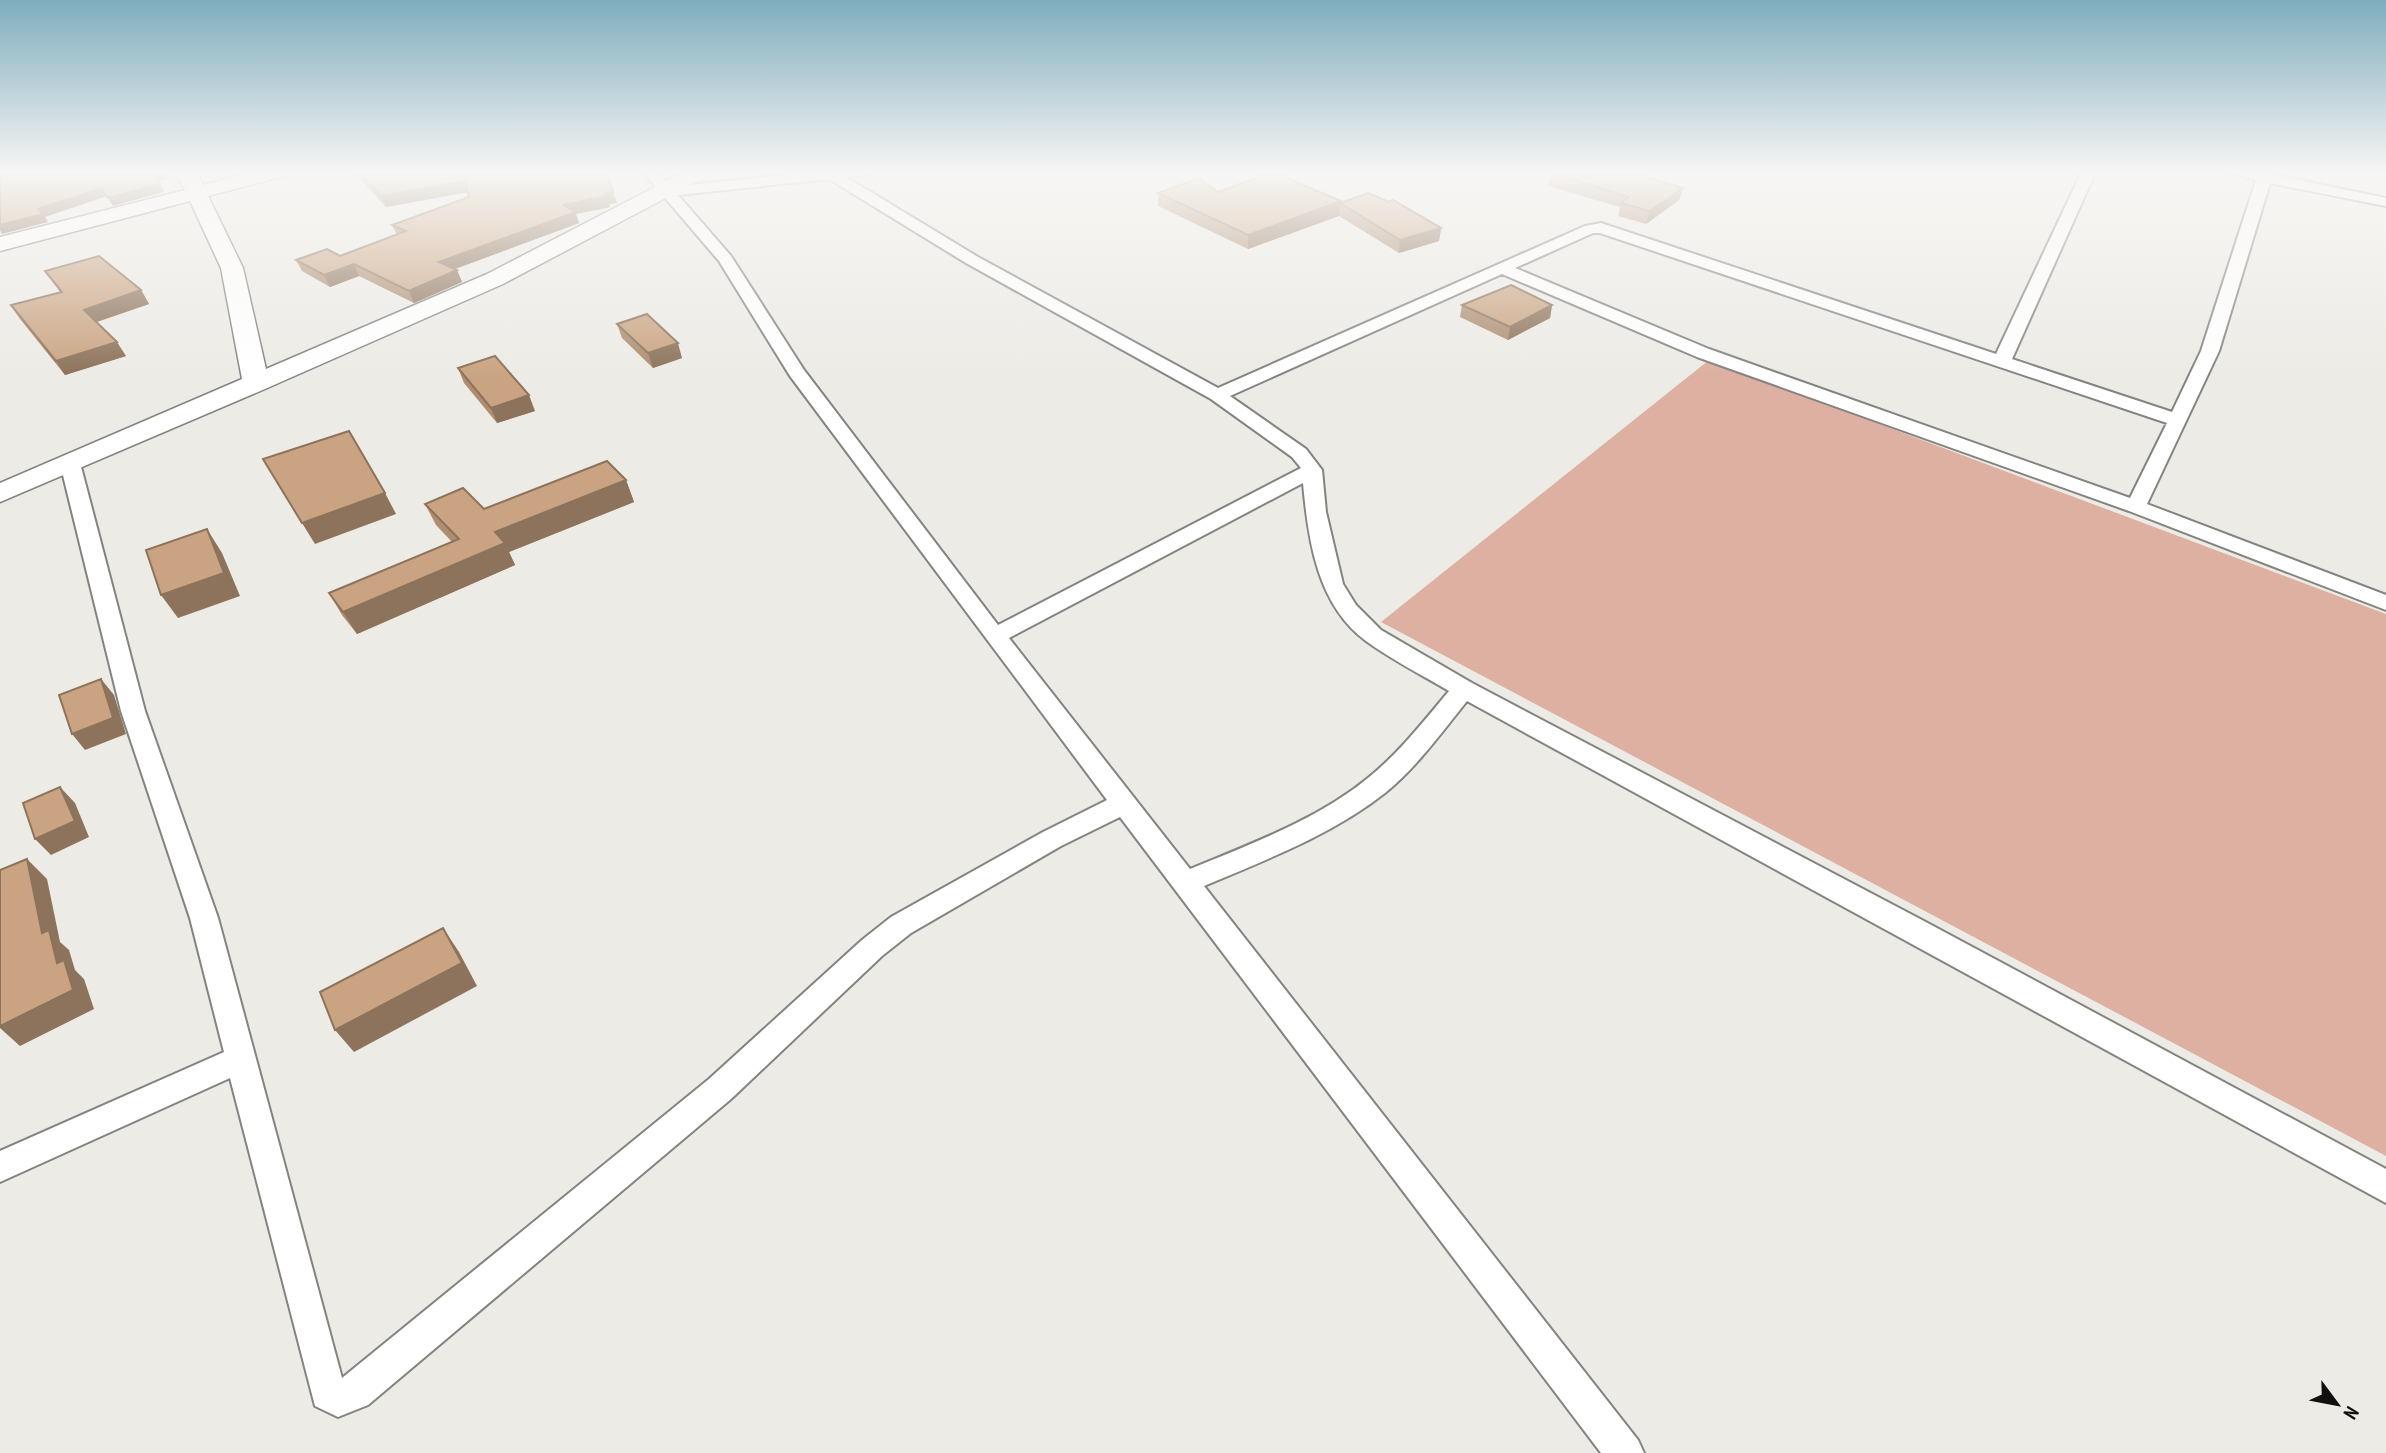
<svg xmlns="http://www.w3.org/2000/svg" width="2386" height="1453" viewBox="0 0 2386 1453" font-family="'PT Sans Narrow',sans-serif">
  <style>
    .green { fill: #ddb0a1 }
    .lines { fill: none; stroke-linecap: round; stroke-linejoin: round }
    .street-casing { stroke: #84837f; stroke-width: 4 }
    .secondary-casing { stroke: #84837f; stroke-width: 3 }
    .street { fill: #fff; fill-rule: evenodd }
    .secondary { fill: #fff; fill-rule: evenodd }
    .wall { fill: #ae8d70 }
    .shaded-wall { fill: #8d735b }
    .building { fill: #caa482; stroke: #8d735b; stroke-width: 2 }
  </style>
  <rect width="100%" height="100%" fill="#edebe6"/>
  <path class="green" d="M 1709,360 L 2386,614 L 2386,1156 L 1381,622 Z"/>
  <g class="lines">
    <g class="street-casing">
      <path id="street" d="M 642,171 L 657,171 L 671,187 L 819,171 L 874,171 L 867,175 L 846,177 L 978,257 L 1218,388 L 1585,226 L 1601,223 L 1996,354 L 2082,171 L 2096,171 L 2012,359 L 2172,412 L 2201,351 L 2256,180 L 2224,171 L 2255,171 L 2386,198 L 2386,206 L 2270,183 L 2219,351 L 2147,504 L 2386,595 L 2386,610 L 2129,511 L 1697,357 L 1502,274 L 1230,396 L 1306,449 L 1322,470 L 1326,512 L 1343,584 L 1356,605 L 1381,630 L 1472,683 L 1922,920 L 2386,1169 L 2386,1203 L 1467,701 C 1441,733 1417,767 1385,793 C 1332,835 1265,860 1204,886 L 1638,1440 L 1644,1453 L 1601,1453 L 1120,817 L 1061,846 L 911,933 L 882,956 L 731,1099 L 368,1405 L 338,1417 L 315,1406 L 230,1078 L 0,1182 L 0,1151 L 224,1052 L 190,918 L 121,711 L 60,463 L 63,459 L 70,457 L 80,463 L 145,711 L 218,918 L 342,1378 L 709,1079 L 862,940 L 891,917 L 1043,832 L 1107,800 L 790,376 L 719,261 ZM 829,179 L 966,263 L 1211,399 L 1292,457 L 1301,468 L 998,625 L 804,370 L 731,256 L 678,195 ZM 1593,233 L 1600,233 L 2167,423 L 2130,498 L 1709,349 L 1515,268 ZM 1303,483 C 1308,539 1317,605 1366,641 C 1392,660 1422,675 1449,691 C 1424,721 1399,753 1368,778 C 1317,820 1250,844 1190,869 L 1009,638 Z"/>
    </g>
    <g class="secondary-casing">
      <path id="secondary" d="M 176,171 L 196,171 L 203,185 L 256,171 L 292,171 L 289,175 L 208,196 L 243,268 L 266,369 L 487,274 L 686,171 L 712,171 L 709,175 L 503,284 L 265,389 L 0,502 L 0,483 L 242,379 L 221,268 L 190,201 L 0,251 L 0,237 L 185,190 Z"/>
    </g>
    <use href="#street" class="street"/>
    <use href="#secondary" class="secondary"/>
  </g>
  <g class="wall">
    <path d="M 352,171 L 580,171 L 617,203 L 609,204 L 610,207 L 576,214 L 579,223 L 455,269 L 457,270 L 462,282 L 414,303 L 359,276 L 330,287 L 302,271 L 296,260 L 340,256 L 397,235 L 392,225 L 469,197 L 468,192 L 386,207 Z"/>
    <path d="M 1261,171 L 1296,171 L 1282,176 L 1341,201 L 1341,203 L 1441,228 L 1439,241 L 1399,253 L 1339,216 L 1248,249 L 1158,206 L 1158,193 L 1218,192 L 1266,174 Z"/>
    <path d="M 1551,173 L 1683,188 L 1679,200 L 1646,224 L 1618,216 L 1620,207 L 1548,186 Z"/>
    <path d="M 45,271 L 141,290 L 149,304 L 97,322 L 126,356 L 65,375 L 20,319 L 11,305 L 60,292 Z"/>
    <path d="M 1462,305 L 1552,305 L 1550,318 L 1508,340 L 1460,317 Z"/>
    <path d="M 617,324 L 682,358 L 653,368 L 622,338 Z"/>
    <path d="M 458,368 L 535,411 L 497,423 L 464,383 Z"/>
    <path d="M 626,480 L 634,502 L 509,552 L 515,565 L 357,634 L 342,615 L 329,593 L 452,542 L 436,525 L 425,504 L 484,509 Z"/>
  </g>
  <g class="shaded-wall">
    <path d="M 158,171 L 165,171 L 168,178 L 156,181 L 152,173 Z"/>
    <path d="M 1276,171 L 1296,171 L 1276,178 Z"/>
    <path d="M 465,181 L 469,192 L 386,207 L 381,196 Z"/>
    <path d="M 160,184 L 164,192 L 113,206 L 108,198 Z"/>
    <path d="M 102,188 L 107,196 L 45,217 L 48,222 L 2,234 L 0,230 L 0,225 L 38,209 Z"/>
    <path d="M 1683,188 L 1679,200 L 1646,224 L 1649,211 Z"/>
    <path d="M 613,192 L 617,203 L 609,204 L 610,207 L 576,214 L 579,223 L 444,273 L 439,262 L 564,205 Z"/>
    <path d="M 1341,201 L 1341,204 L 1340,203 L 1339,216 L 1248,249 L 1248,235 Z"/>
    <path d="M 1441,228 L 1439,241 L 1399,253 L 1400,240 Z"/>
    <path d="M 354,264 L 359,276 L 330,287 L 324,275 Z"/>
    <path d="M 457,270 L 462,282 L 414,303 L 409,291 Z"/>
    <path d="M 141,290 L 149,304 L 93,323 L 84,310 Z"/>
    <path d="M 1552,305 L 1550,318 L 1508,340 L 1510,327 Z"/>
    <path d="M 117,342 L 126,356 L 65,375 L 56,361 Z"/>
    <path d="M 678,343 L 682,358 L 653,368 L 648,353 Z"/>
    <path d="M 529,395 L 535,411 L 497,423 L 491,408 Z"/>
    <path d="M 626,480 L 634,502 L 509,552 L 515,565 L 357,634 L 343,612 L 495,532 Z"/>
    <path d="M 385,493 L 396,514 L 315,544 L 302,523 Z"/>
    <path d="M 207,529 L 222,553 L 240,596 L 178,618 L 161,595 Z"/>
    <path d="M 101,679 L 114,695 L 126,734 L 85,750 L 72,734 Z"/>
    <path d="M 60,787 L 75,803 L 89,837 L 51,855 L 35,839 Z"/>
    <path d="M 27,859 L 47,879 L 60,942 L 69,950 L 75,970 L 84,979 L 94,1009 L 20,1046 L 0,1028 L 0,1026 L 57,963 L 42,933 Z"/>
    <path d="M 443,928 L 459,952 L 477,986 L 354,1052 L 335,1030 Z"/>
  </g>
  <g class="building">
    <path d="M 0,171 L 158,171 L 152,173 L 160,184 L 108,198 L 102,188 L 38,209 L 43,214 L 0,225 Z"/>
    <path d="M 357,171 L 580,171 L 581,173 L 592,171 L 606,171 L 613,192 L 606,193 L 606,196 L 564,205 L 576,212 L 439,262 L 457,270 L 409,291 L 354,264 L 324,275 L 296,260 L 327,249 L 340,256 L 406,231 L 392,225 L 469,197 L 465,181 L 381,196 Z"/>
    <path d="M 1554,171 L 1628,171 L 1683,188 L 1649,211 L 1621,203 L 1629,197 L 1551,173 Z"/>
    <path d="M 1272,172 L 1341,201 L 1248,235 L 1158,193 L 1199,178 L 1218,192 Z"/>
    <path d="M 1368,193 L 1389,202 L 1393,200 L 1441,228 L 1400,240 L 1340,203 Z"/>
    <path d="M 99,256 L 141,290 L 84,310 L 117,342 L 56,361 L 11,305 L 62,292 L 45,271 Z"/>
    <path d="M 1511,285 L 1552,305 L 1510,327 L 1462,305 Z"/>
    <path d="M 647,314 L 678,343 L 648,353 L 617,324 Z"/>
    <path d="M 495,356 L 529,395 L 491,408 L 458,368 Z"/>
    <path d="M 349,431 L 385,493 L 302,523 L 263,459 Z"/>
    <path d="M 607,461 L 626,480 L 495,532 L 505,543 L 343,612 L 329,593 L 459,539 L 425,504 L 463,488 L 484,509 Z"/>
    <path d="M 207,529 L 224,573 L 161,595 L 146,550 Z"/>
    <path d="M 101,679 L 113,718 L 72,734 L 59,695 Z"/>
    <path d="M 60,787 L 75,821 L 35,839 L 23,803 Z"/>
    <path d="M 27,859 L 42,933 L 49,930 L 57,963 L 64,960 L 73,990 L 0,1026 L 0,870 Z"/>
    <path d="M 443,928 L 462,963 L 335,1030 L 320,992 Z"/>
  </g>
  <linearGradient id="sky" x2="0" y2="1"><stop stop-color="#7fadbe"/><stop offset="0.46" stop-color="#f7f6f4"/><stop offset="1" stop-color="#f7f6f4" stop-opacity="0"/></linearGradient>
  <rect width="2386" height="375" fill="url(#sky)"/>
  <g transform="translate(2337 1404) rotate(122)" stroke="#edebe6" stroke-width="5" paint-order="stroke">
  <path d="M0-5L12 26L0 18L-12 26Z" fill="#11100f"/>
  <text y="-10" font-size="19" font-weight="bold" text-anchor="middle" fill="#11100f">N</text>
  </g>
</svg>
